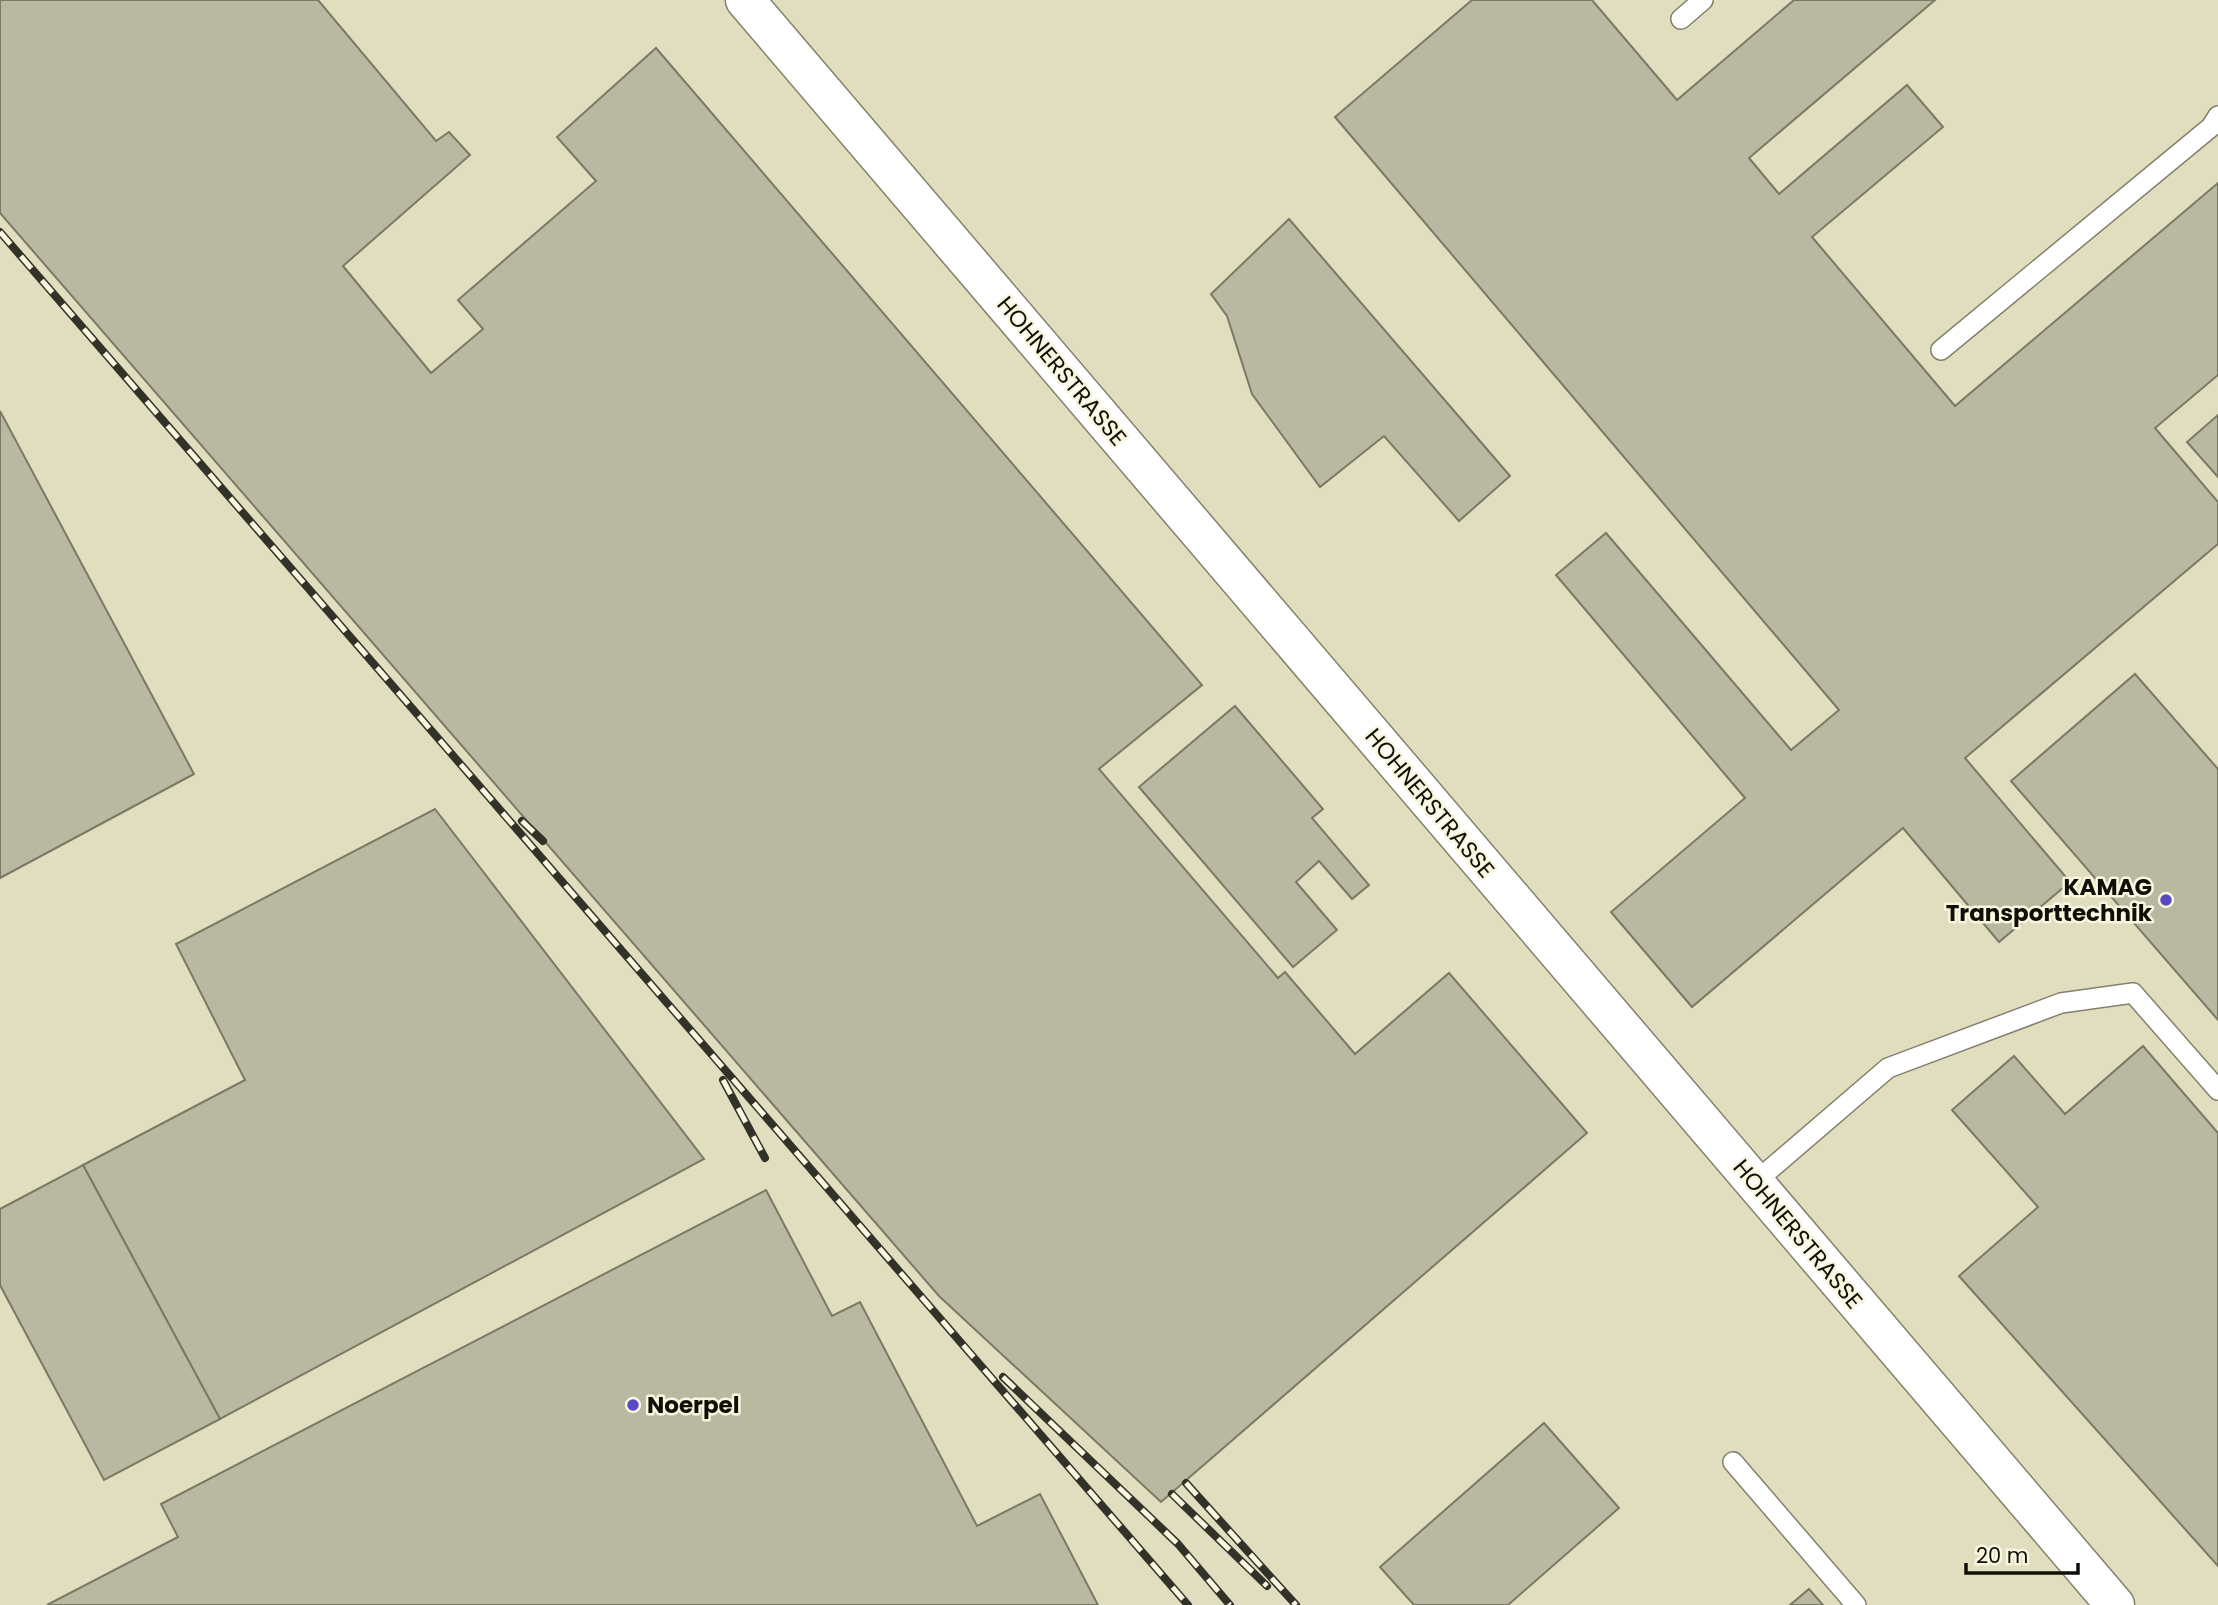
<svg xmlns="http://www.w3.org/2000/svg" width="2218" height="1605" viewBox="0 0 2218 1605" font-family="Poppins,sans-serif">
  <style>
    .built { fill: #e0debe }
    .building { fill: #b9b8a1; stroke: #7b7964; stroke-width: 2 }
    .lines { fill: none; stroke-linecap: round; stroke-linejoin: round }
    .service-casing { stroke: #83816c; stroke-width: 22 }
    .minor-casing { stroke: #83816c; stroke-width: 41 }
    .service { stroke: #fff; stroke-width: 19 }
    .minor { stroke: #fff; stroke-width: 38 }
    .rail-casing { stroke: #333228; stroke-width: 8 }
    .rail { stroke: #f8f6de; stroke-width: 5; stroke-dasharray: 16; stroke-linecap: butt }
    .poi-dot { fill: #5a4ac2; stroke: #f8f6de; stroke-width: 2.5 }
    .labels { text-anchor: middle; stroke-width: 5; stroke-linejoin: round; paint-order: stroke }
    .street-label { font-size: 23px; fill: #100f07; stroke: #f8f6de }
    .poi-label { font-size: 23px; font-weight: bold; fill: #100f07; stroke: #f8f6de; text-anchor: end }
  </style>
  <rect width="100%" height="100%" fill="#eae9d1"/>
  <rect class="built" x="0" y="0" width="2218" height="1605"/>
  <g class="building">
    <path d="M 0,0 L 318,0 L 436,141 L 449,132 L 470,155 L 343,266 L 431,373 L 483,329 L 458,300 L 596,181 L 557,137 L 656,48 L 1202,685 L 1099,769 L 1278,978 L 1285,972 L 1355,1054 L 1449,973 L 1587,1133 L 1161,1502 L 939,1296 L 0,213 Z"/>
    <path d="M 1472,0 L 1592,0 L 1677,100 L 1794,0 L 1935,0 L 1749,158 L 1779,194 L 1907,85 L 1943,127 L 1812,237 L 1955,406 L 2218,183 L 2218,375 L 2155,428 L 2218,502 L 2218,544 L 1965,758 L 2070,882 L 1999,942 L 1903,828 L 1692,1007 L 1611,912 L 1745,798 L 1556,575 L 1606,533 L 1791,750 L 1839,710 L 1335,117 Z"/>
    <path d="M 1289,219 L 1510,476 L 1459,521 L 1384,436 L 1320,487 L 1252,394 L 1227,316 L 1211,294 Z"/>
    <path d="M 0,411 L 194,774 L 0,878 Z"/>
    <path d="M 2218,415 L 2218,477 L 2187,442 Z"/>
    <path d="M 2135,674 L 2218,769 L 2218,1020 L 2011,781 Z"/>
    <path d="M 1235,706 L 1323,809 L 1312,818 L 1369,885 L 1352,899 L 1319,861 L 1296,882 L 1337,930 L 1293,967 L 1139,787 Z"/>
    <path d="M 435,809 L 704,1159 L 220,1419 L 83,1165 L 245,1080 L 176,944 Z"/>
    <path d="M 2143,1046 L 2218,1133 L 2218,1566 L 1959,1276 L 2038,1207 L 1952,1110 L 2014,1056 L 2065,1114 Z"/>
    <path d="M 83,1165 L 220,1419 L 104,1480 L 0,1285 L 0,1209 Z"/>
    <path d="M 766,1190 L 832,1316 L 860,1302 L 977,1526 L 1040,1494 L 1098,1605 L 47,1605 L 178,1537 L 161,1504 Z"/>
    <path d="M 1544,1423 L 1619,1508 L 1508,1605 L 1414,1605 L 1380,1567 Z"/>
    <path d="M 1809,1589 L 1823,1605 L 1790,1605 Z"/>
  </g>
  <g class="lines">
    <g class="service-casing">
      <g id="service">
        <path d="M 1681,19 L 1703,0"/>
        <path d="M 1941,350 L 2211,127 L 2218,116"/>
        <path d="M 1754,1183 L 1888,1068 L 2061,1003 L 2133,993 L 2218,1090"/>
        <path d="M 1733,1462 L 1856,1605"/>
      </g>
    </g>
    <g class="minor-casing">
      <path id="minor" d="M 745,0 L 2115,1605"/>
    </g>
    <use href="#service" class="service"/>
    <use href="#minor" class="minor"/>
    <g class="rail-casing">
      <g id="rail">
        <path d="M 0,232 L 1188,1605"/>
        <path d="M 522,821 L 543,841"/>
        <path d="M 723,1080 L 765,1158"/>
        <path d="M 1003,1377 L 1178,1544 L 1230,1605"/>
        <path d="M 1186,1483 L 1296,1605"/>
        <path d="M 1172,1494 L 1267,1586"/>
      </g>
    </g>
    <use href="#rail" class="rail"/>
  </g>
  <g class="poi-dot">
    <circle cx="2166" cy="900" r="7"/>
    <circle cx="633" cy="1405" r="7"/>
  </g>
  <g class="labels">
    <g class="street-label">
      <text transform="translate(1062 371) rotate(50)" y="8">HOHNERSTRASSE</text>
      <text transform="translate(1430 803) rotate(50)" y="8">HOHNERSTRASSE</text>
      <text transform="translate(1798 1234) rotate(50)" y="8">HOHNERSTRASSE</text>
    </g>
    <g class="poi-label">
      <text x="2152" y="895">KAMAG<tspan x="2152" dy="26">Transporttechnik</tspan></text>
      <text x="647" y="1413" text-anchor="start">Noerpel</text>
    </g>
  </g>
  <path d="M1966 1563v10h112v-10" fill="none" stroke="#100f07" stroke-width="3.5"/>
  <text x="1976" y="1563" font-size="21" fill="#100f07" stroke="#f8f6de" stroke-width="5" paint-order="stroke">20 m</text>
</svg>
